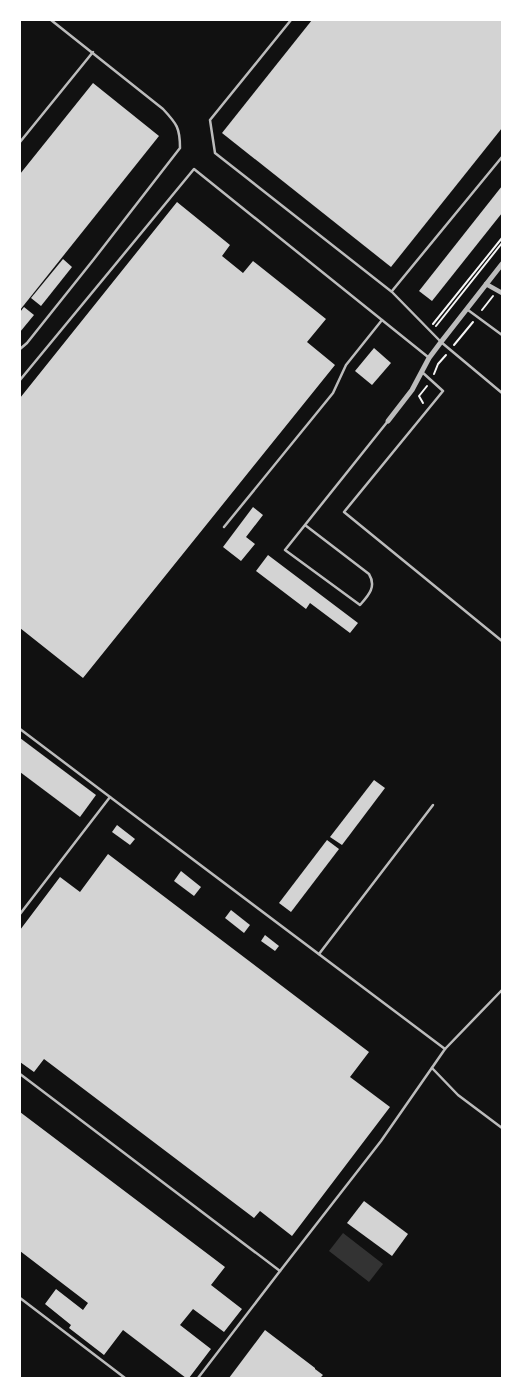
<svg xmlns="http://www.w3.org/2000/svg" width="522" height="1398" viewBox="0 0 522 1398" font-family="Barlow,sans-serif">
  <style>
    .water { fill: #333 }
    .building { fill: #d3d3d3 }
    .lines { fill: none; stroke-linecap: round; stroke-linejoin: round }
    .path { stroke: #f5f5f5; stroke-width: 2 }
    .service { stroke: #bcbcbc; stroke-width: 2.5 }
    .pedestrian { stroke: #bcbcbc; stroke-width: 4.5 }
    .minor { stroke: #bcbcbc; stroke-width: 5 }
  </style>
  <rect width="100%" height="100%" fill="#111"/>
  <path class="water" d="M 343,1233 L 383,1264 L 369,1282 L 329,1251 Z"/>
  <g class="building">
    <path d="M 312,20 L 502,21 L 502,128 L 391,267 L 222,133 Z"/>
    <path d="M 93,83 L 159,136 L 20,310 L 20,174 Z"/>
    <path d="M 502,186 L 502,213 L 432,301 L 419,291 Z"/>
    <path d="M 177,202 L 230,245 L 222,256 L 243,273 L 253,261 L 326,319 L 307,342 L 335,365 L 83,678 L 20,628 L 20,398 Z"/>
    <path d="M 63,259 L 72,267 L 41,306 L 31,298 Z"/>
    <path d="M 24,307 L 34,315 L 20,332 L 20,312 Z"/>
    <path d="M 374,348 L 391,363 L 372,385 L 355,371 Z"/>
    <path d="M 253,507 L 263,515 L 246,537 L 255,544 L 241,561 L 223,547 Z"/>
    <path d="M 268,555 L 358,623 L 350,633 L 310,603 L 306,609 L 256,571 Z"/>
    <path d="M 20,738 L 96,795 L 80,817 L 20,772 Z"/>
    <path d="M 374,780 L 385,788 L 342,845 L 330,837 Z"/>
    <path d="M 117,825 L 135,839 L 130,845 L 112,832 Z"/>
    <path d="M 327,840 L 339,849 L 291,912 L 279,903 Z"/>
    <path d="M 108,854 L 369,1052 L 350,1077 L 390,1107 L 292,1236 L 260,1211 L 254,1218 L 44,1059 L 34,1072 L 20,1062 L 20,930 L 60,877 L 80,892 Z"/>
    <path d="M 181,871 L 201,887 L 194,896 L 174,881 Z"/>
    <path d="M 231,910 L 250,925 L 244,933 L 225,918 Z"/>
    <path d="M 265,935 L 279,946 L 275,951 L 261,941 Z"/>
    <path d="M 20,1112 L 225,1267 L 211,1285 L 242,1309 L 224,1332 L 193,1309 L 180,1325 L 211,1349 L 189,1378 L 186,1378 L 123,1330 L 104,1355 L 69,1328 L 71,1325 L 45,1304 L 56,1289 L 83,1310 L 88,1303 L 20,1251 Z"/>
    <path d="M 364,1201 L 408,1234 L 392,1256 L 347,1223 Z"/>
    <path d="M 265,1330 L 315,1368 L 315,1369 L 323,1375 L 320,1378 L 229,1378 Z"/>
  </g>
  <g class="lines">
    <g class="path">
      <path d="M 482,310 L 493,296"/>
      <path d="M 433,324 L 502,238"/>
      <path d="M 436,326 L 502,243"/>
      <path d="M 454,345 L 473,322"/>
      <path d="M 434,374 L 438,364 L 446,355"/>
      <path d="M 423,403 L 419,396 L 427,386"/>
    </g>
    <g class="service">
      <path d="M 291,20 L 210,120 L 215,153 L 392,292 L 441,342 L 502,393"/>
      <path d="M 20,142 L 93,52"/>
      <path d="M 392,291 L 502,157"/>
      <path d="M 468,310 L 502,335"/>
      <path d="M 20,349 L 27,343 L 94,259 L 180,148 C 180,128 177,124 163,109 L 51,20"/>
      <path d="M 422,372 L 443,391 L 344,512 L 502,641"/>
      <path d="M 20,380 L 194,169 L 428,357"/>
      <path d="M 305,525 L 369,574 C 377,587 368,596 360,605 L 285,550 L 388,421"/>
      <path d="M 224,527 L 333,393 L 346,365 L 382,320"/>
      <path d="M 20,729 L 110,797"/>
      <path d="M 20,914 L 110,797 L 445,1049 L 381,1141 L 280,1271"/>
      <path d="M 319,954 L 433,805"/>
      <path d="M 445,1049 L 502,990"/>
      <path d="M 432,1068 L 458,1095 L 502,1128"/>
      <path d="M 20,1074 L 280,1271 L 198,1378"/>
      <path d="M 20,1298 L 125,1378"/>
    </g>
    <path class="pedestrian" d="M 486,284 L 502,293"/>
    <path class="minor" d="M 388,421 L 412,390 L 429,358 L 441,342 L 502,264"/>
  </g>
  <rect width="522" height="1398" fill="none" stroke="#ffffff" stroke-width="42"/>
</svg>
